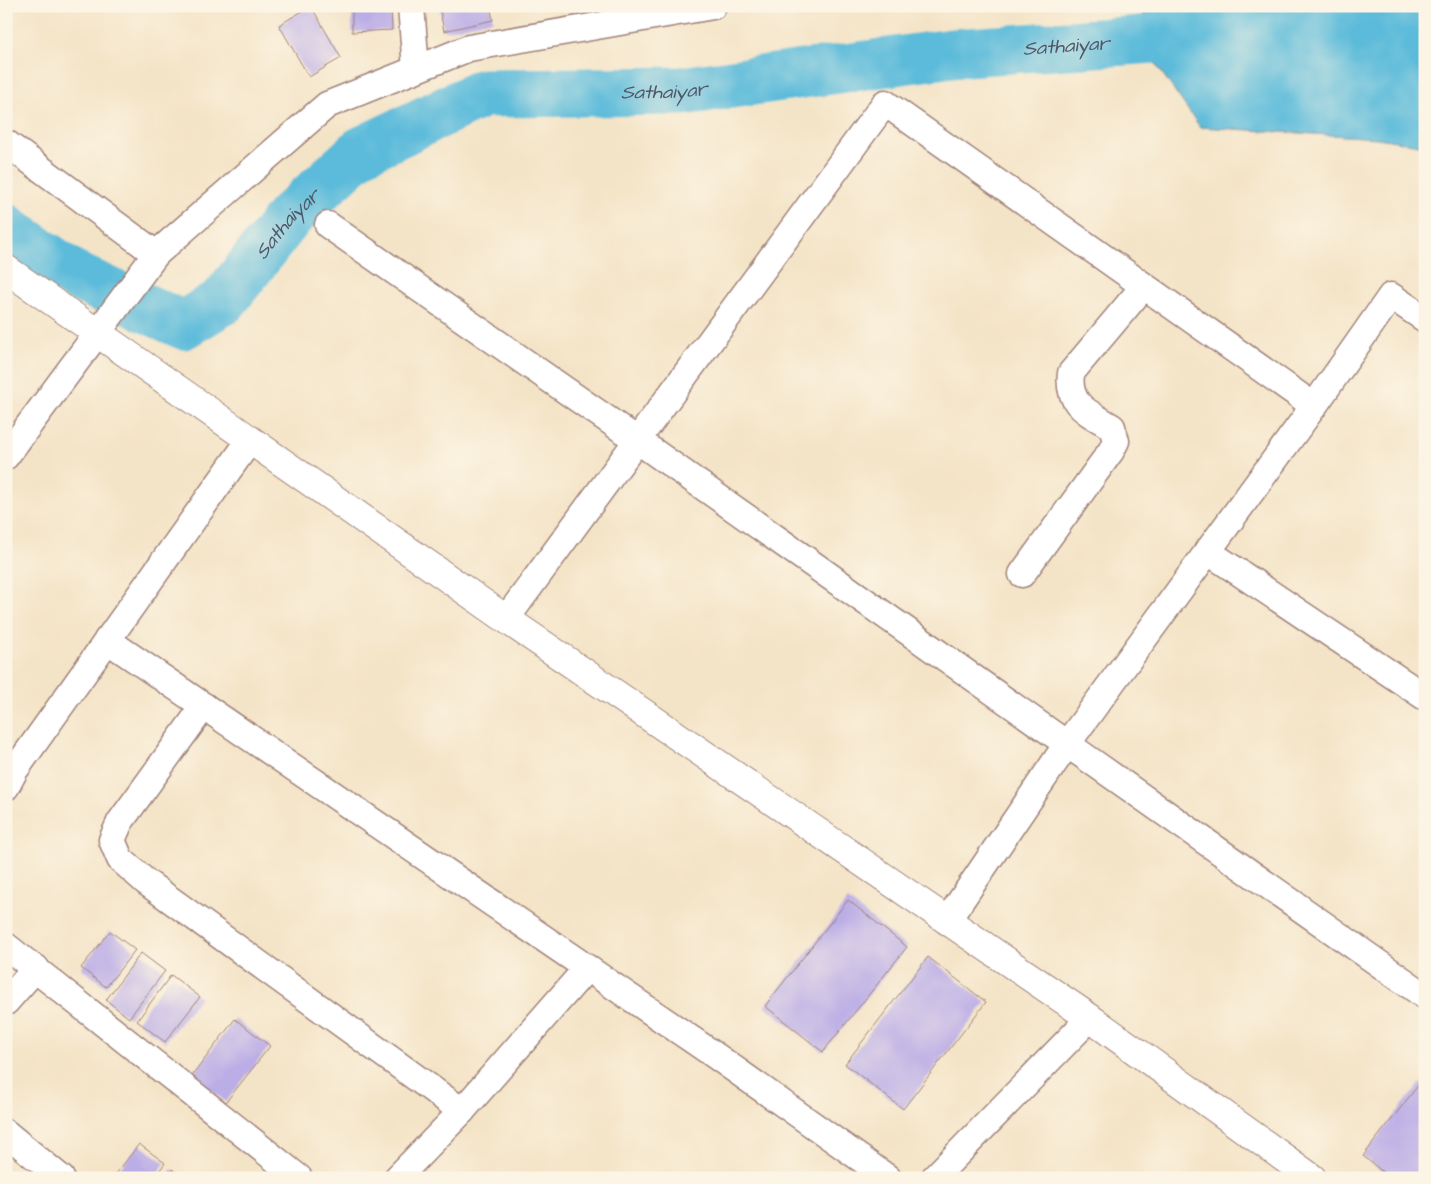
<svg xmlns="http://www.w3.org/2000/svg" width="1431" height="1184" viewBox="0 0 1431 1184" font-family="'Architects Daughter',sans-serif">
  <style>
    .water { fill: #5cbbda; stroke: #536d82 }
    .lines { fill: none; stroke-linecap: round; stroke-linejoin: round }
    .river { stroke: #5cbbda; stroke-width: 49 }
    .building { fill: #bbade6 }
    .minor-casing { stroke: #9f8279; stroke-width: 29 }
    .tertiary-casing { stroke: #9f8279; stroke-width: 30 }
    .minor { stroke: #fff; stroke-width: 26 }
    .tertiary { stroke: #fff; stroke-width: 28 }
    .labels { text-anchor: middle; stroke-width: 5; stroke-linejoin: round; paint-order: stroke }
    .water-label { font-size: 20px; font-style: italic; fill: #505668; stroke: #fcf5e5 }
  </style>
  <rect width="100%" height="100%" fill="#fcf5e5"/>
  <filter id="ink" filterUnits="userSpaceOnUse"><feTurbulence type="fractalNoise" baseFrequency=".02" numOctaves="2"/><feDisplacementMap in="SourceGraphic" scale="10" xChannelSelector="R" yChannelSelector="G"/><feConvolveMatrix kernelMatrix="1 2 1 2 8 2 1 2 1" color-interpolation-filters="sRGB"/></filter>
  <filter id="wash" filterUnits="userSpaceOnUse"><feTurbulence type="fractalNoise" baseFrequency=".0096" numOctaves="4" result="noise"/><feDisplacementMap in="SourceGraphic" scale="20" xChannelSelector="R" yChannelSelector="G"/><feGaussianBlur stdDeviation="1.12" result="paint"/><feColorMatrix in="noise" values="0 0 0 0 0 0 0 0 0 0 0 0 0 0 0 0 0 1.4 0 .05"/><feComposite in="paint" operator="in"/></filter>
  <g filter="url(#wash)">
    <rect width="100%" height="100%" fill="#f4e4c7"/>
    <path class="water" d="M 1145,6 L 1425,6 L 1425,146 L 1378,138 L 1200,127 L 1139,40 Z"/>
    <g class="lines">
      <path class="river" id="s1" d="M 6,228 L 75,276 L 183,325 L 223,301 L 290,216 L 361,151 L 483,93 L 682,91 L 952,53 L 1184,37 L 1206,42"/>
    </g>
    <g id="blocks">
      <g class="building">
        <path d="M 311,6 L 341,58 L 309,77 L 279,25 Z"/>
        <path d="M 373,6 L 391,6 L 392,30 L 352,32 L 352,7 Z"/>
        <path d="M 439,6 L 490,6 L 493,20 L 444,31 Z"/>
        <path d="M 848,900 L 907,947 L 823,1052 L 765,1006 Z"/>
        <path d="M 110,931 L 135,950 L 106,987 L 81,968 Z"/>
        <path d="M 141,953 L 165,971 L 129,1018 L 106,1000 Z"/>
        <path d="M 928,957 L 986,1002 L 903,1109 L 845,1064 Z"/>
        <path d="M 171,975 L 200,997 L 165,1042 L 137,1021 Z"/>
        <path d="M 235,1019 L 270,1046 L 226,1102 L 192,1076 Z"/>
        <path d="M 1420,1083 L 1425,1087 L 1425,1169 L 1418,1178 L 1390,1178 L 1363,1156 Z"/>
        <path d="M 139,1144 L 165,1163 L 154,1178 L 113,1178 Z"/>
        <path d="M 172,1169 L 183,1178 L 166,1178 Z"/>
      </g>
    </g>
  </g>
  <g filter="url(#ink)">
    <use href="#blocks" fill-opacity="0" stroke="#9f8279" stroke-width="1"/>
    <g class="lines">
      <g class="minor-casing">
        <g id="minor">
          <path d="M 411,6 L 416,69"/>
          <path d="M 6,143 L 156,254 L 327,105 L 469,48 L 713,6"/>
          <path d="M 328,225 L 637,440 L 1067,744 L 1314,406"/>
          <path d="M 6,456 L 156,254"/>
          <path d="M 1207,551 L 1425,697"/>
          <path d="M 1022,574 L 1111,451 L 1116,441 L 1112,427 C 1088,412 1067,406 1071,373 L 1144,286"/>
          <path d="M 506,619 L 885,103 L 1314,406 L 1391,296 L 1425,319"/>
          <path d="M 107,640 L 713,1054 L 888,1178"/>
          <path d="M 204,706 L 120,822 L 112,840 L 120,859 L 146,882 L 462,1111"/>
          <path d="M 6,787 L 15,770 L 250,440"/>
          <path d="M 947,921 L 1067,744 L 1425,996"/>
          <path d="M 6,946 L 299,1178"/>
          <path d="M 6,1002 L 36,968"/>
          <path d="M 6,1133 L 61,1178"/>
          <path d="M 397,1178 L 462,1111 L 587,968"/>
          <path d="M 934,1178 L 1090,1018"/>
        </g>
      </g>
      <g class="tertiary-casing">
        <path id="tertiary" d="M 6,269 L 506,619 L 1090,1018 L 1312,1178"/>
      </g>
      <use href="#minor" class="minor"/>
      <use href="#tertiary" class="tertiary"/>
    </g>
  </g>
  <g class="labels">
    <g class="water-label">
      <text dy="7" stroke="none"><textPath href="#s1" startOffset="1175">Sathaiyar</textPath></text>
      <text dy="7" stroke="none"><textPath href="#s1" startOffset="770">Sathaiyar</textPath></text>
      <text dy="7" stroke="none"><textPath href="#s1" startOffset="350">Sathaiyar</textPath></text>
    </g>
  </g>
  <rect width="1431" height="1184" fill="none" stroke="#fcf5e5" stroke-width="25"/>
</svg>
